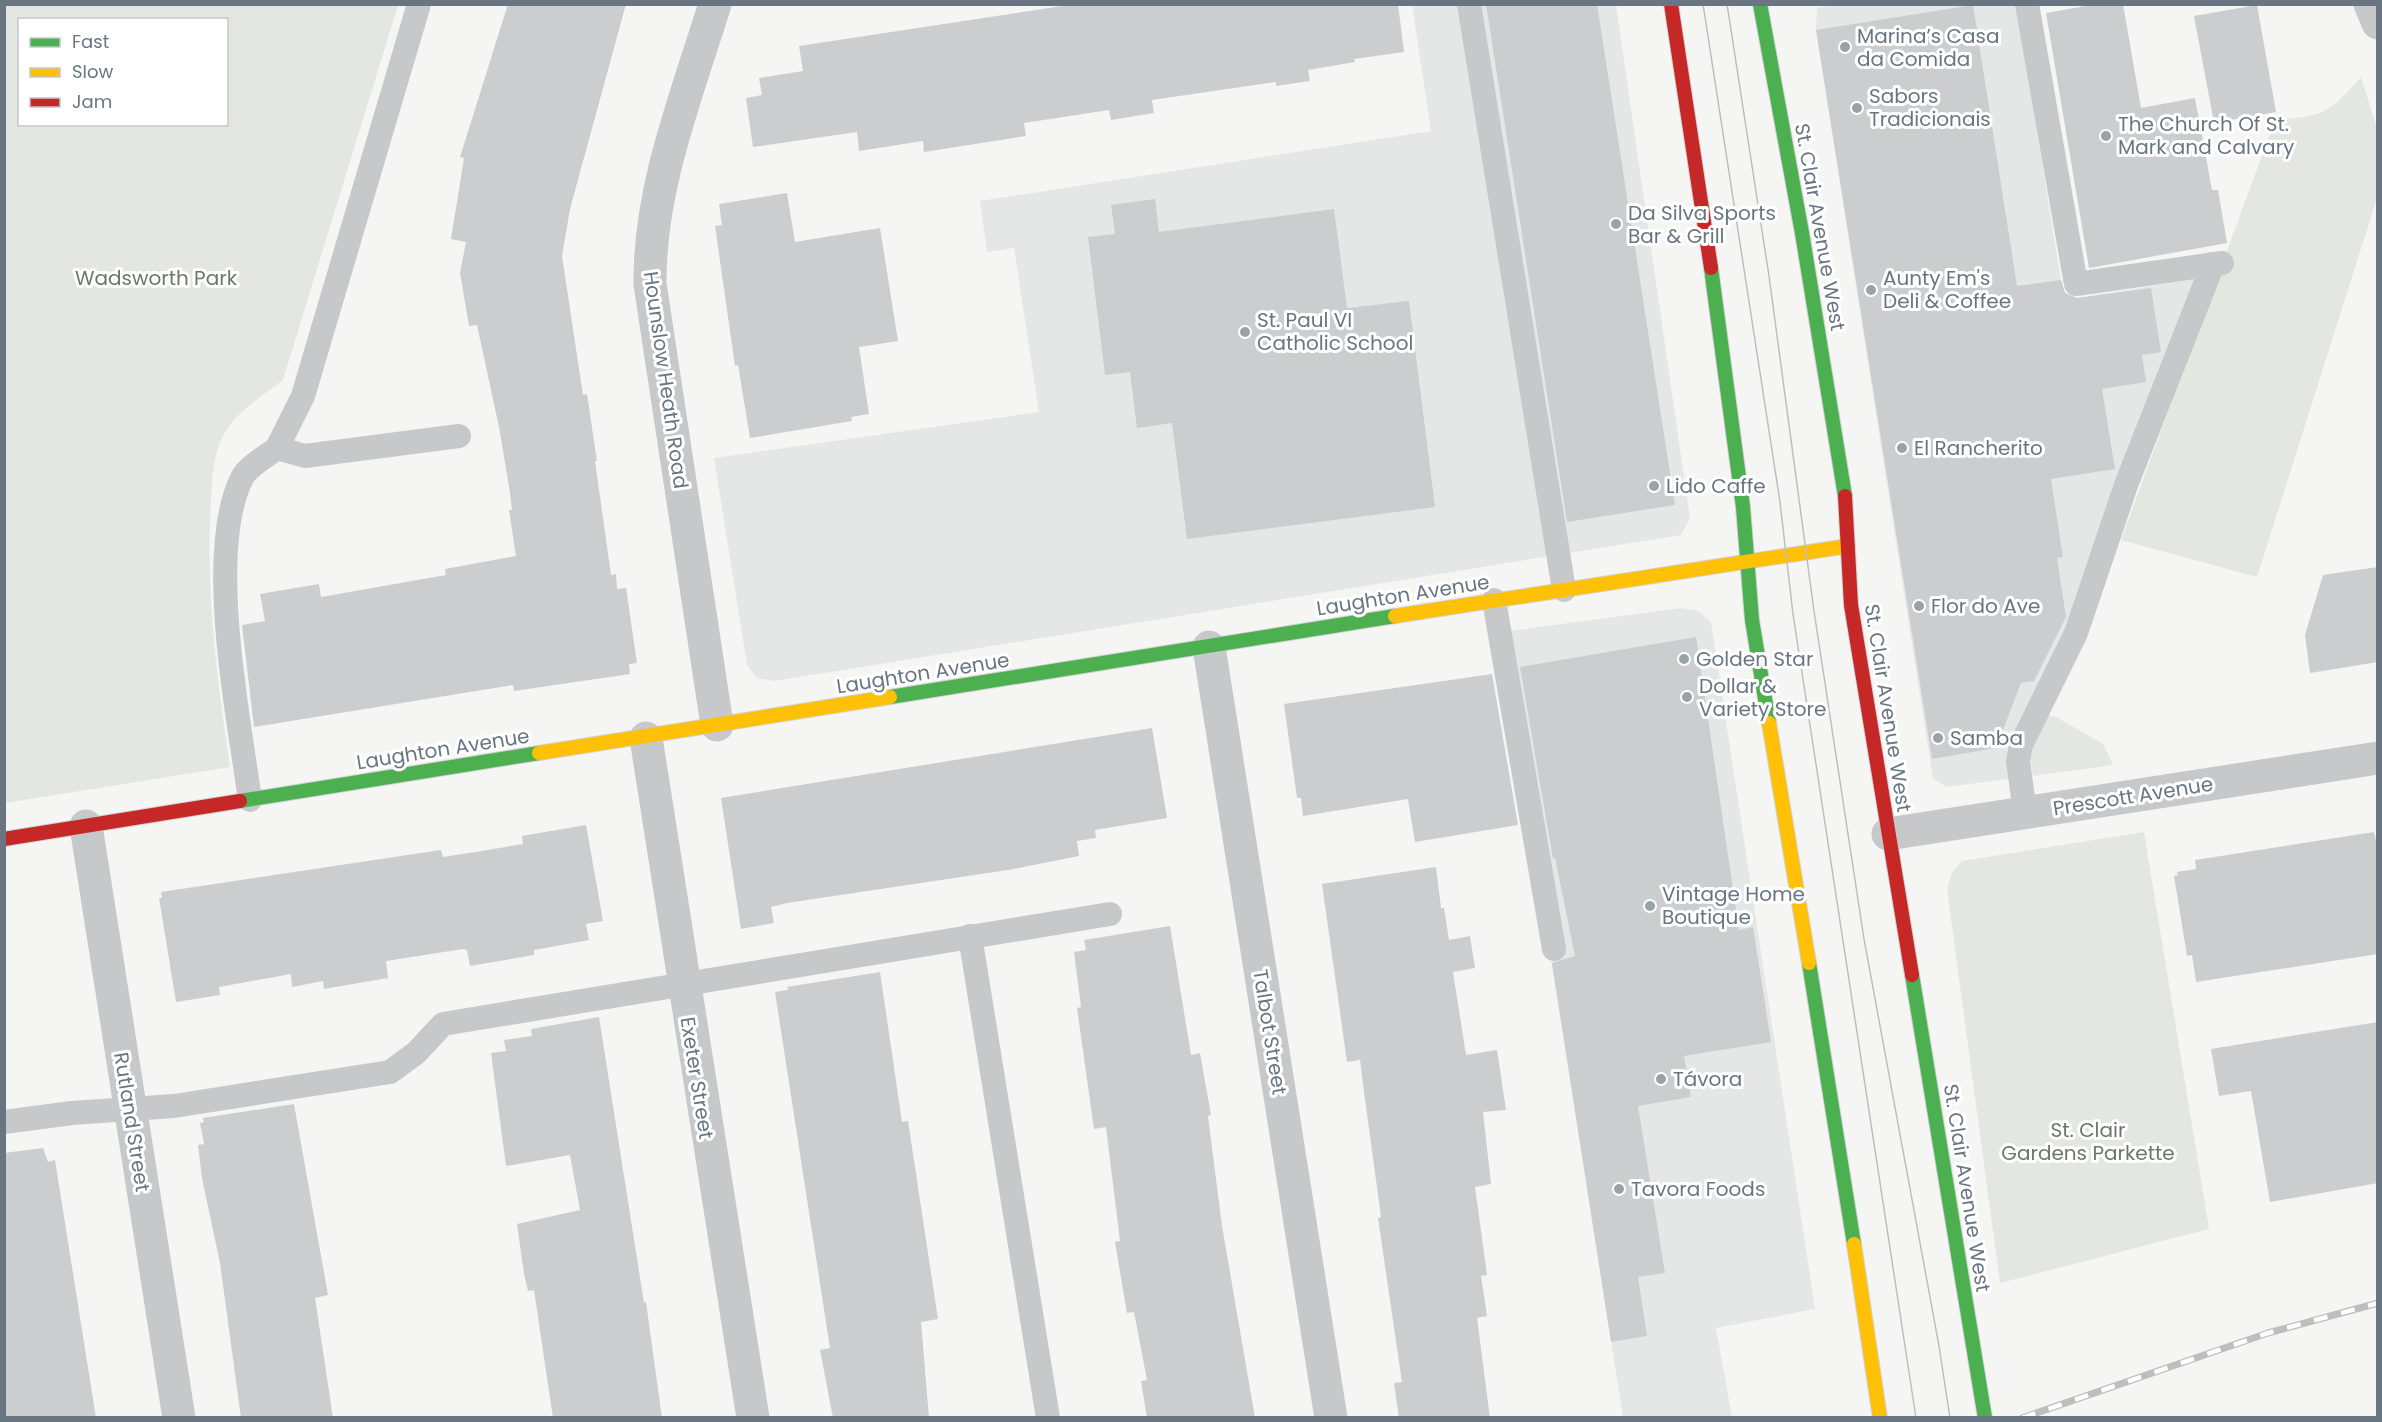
<svg xmlns="http://www.w3.org/2000/svg" width="2382" height="1422" viewBox="0 0 2382 1422" font-family="Poppins,sans-serif">
  <style>
    .built { fill: #e5e7e7 }
    .green { fill: #e4e6e2; fill-rule: evenodd }
    .building { fill: #cccdce }
    .lines { fill: none; stroke-linecap: round; stroke-linejoin: round }
    .fast-casing { stroke: #d1d2d2; stroke-width: 16 }
    .slow-casing { stroke: #d1d2d2; stroke-width: 16 }
    .jam-casing { stroke: #d1d2d2; stroke-width: 16 }
    .lane { stroke: #c6c8c9; stroke-width: 24 }
    .street { stroke: #c6c8c9; stroke-width: 33 }
    .fast { stroke: #4caf50; stroke-width: 14 }
    .slow { stroke: #ffc107; stroke-width: 14 }
    .jam { stroke: #c62828; stroke-width: 14 }
    .tram { stroke: #bdbfbf; stroke-width: 1.5 }
    .rail-casing { stroke: #bdbfbf; stroke-width: 7 }
    .rail { stroke: #fff; stroke-width: 4.5; stroke-dasharray: 14; stroke-linecap: butt }
    .poi-dot { fill: #9aa2a9; stroke: #fff; stroke-width: 2 }
    .labels { text-anchor: middle; stroke-width: 6; stroke-linejoin: round; paint-order: stroke }
    .poi-label { font-size: 20px; fill: #697681; stroke: #fff; text-anchor: start }
    .street-label { font-size: 20px; fill: #697681; stroke: #fff }
    .park-label { font-size: 20px; fill: #6a7967; stroke: #fff }
  </style>
  <rect width="100%" height="100%" fill="#f5f5f4"/>
  <g class="built">
    <path d="M 1841,4 L 2017,5 L 2064,300 L 2196,279 L 2076,606 L 2007,752 L 2008,779 L 1947,787 L 1933,779 L 1816,30 L 1817,8 Z"/>
    <path d="M 1412,5 L 1616,5 L 1690,518 L 1681,535 L 775,681 L 757,678 L 747,665 L 714,458 L 1039,412 L 1014,248 L 987,252 L 980,201 L 1431,131 Z"/>
    <path d="M 1681,608 L 1698,611 L 1711,622 L 1815,1309 L 1716,1328 L 1732,1417 L 1623,1417 L 1551,960 L 1509,631 Z"/>
  </g>
  <g class="green">
    <path d="M 5,4 L 398,5 L 283,380 C 266,393 236,413 225,432 C 213,453 212,479 211,503 C 205,592 217,680 230,767 L 5,803 ZM 20,20 L 226,20 L 226,124 L 20,124 Z"/>
    <path d="M 2361,77 L 2377,129 L 2377,198 L 2257,577 L 2121,540 L 2275,120 C 2325,116 2328,114 2361,77 Z"/>
    <path d="M 2046,715 L 2056,717 L 2103,744 L 2113,765 L 2033,776 L 2029,749 Z"/>
    <path d="M 2144,832 L 2209,1229 L 2000,1283 L 1947,889 L 1952,873 L 1962,861 Z"/>
  </g>
  <g class="building">
    <path d="M 508,4 L 626,4 L 570,209 L 562,256 L 583,395 L 587,394 L 597,461 L 595,461 L 611,575 L 616,574 L 617,589 L 626,588 L 637,663 L 629,664 L 630,674 L 514,691 L 513,685 L 254,727 L 242,625 L 265,621 L 260,594 L 319,584 L 321,597 L 446,575 L 445,569 L 516,556 L 509,510 L 512,510 L 510,493 L 499,427 L 477,325 L 469,326 L 460,273 L 466,242 L 451,239 L 464,158 L 460,157 Z"/>
    <path d="M 1075,4 L 1398,4 L 1404,52 L 1354,59 L 1355,62 L 1308,70 L 1310,81 L 1276,86 L 1276,82 L 1152,100 L 1154,113 L 1111,120 L 1109,110 L 1024,123 L 1026,136 L 924,152 L 923,141 L 859,151 L 857,132 L 753,147 L 746,98 L 762,95 L 759,78 L 803,71 L 799,46 Z"/>
    <path d="M 1486,4 L 1597,4 L 1675,505 L 1567,522 Z"/>
    <path d="M 2097,4 L 2123,4 L 2141,108 L 2195,98 L 2212,190 L 2218,190 L 2227,243 L 2089,268 L 2046,13 Z"/>
    <path d="M 1973,5 L 2017,286 L 2061,280 L 2065,293 L 2077,298 L 2151,288 L 2161,352 L 2142,355 L 2146,382 L 2102,389 L 2115,469 L 2051,479 L 2063,557 L 2057,558 L 2066,617 L 2034,681 L 2021,683 L 1996,748 L 1932,759 L 1816,30 Z"/>
    <path d="M 2257,5 L 2276,112 L 2214,123 L 2194,16 Z"/>
    <path d="M 787,193 L 795,242 L 880,228 L 898,341 L 859,347 L 869,414 L 851,417 L 852,421 L 750,438 L 738,365 L 735,366 L 715,226 L 722,225 L 719,204 Z"/>
    <path d="M 1155,199 L 1159,232 L 1334,209 L 1347,308 L 1409,301 L 1435,507 L 1187,539 L 1172,423 L 1137,428 L 1130,372 L 1105,375 L 1088,237 L 1115,234 L 1111,205 Z"/>
    <path d="M 2378,567 L 2378,662 L 2310,673 L 2305,635 L 2323,575 Z"/>
    <path d="M 1696,637 L 1739,930 L 1753,927 L 1771,1042 L 1684,1056 L 1691,1097 L 1638,1106 L 1665,1273 L 1638,1277 L 1647,1336 L 1611,1342 L 1552,963 L 1575,956 L 1555,858 L 1553,859 L 1520,667 Z"/>
    <path d="M 1492,674 L 1518,825 L 1415,842 L 1408,799 L 1303,816 L 1301,798 L 1297,798 L 1284,704 Z"/>
    <path d="M 1152,728 L 1167,818 L 1095,830 L 1096,838 L 1077,841 L 1079,856 L 1008,870 L 787,903 L 771,907 L 774,923 L 741,929 L 721,798 Z"/>
    <path d="M 586,825 L 603,921 L 586,924 L 589,940 L 534,950 L 534,955 L 470,966 L 467,950 L 463,949 L 386,961 L 388,978 L 324,989 L 323,981 L 292,987 L 291,974 L 219,987 L 220,995 L 176,1002 L 159,898 L 162,898 L 161,892 L 441,850 L 443,857 L 482,851 L 523,844 L 522,836 Z"/>
    <path d="M 2374,832 L 2378,850 L 2378,954 L 2196,982 L 2192,955 L 2187,956 L 2174,876 L 2178,875 L 2177,872 L 2196,869 L 2195,860 Z"/>
    <path d="M 1436,867 L 1441,908 L 1444,908 L 1449,940 L 1470,936 L 1475,968 L 1453,972 L 1466,1055 L 1497,1050 L 1506,1110 L 1483,1112 L 1491,1184 L 1475,1187 L 1487,1275 L 1481,1276 L 1487,1316 L 1477,1318 L 1490,1418 L 1399,1418 L 1394,1383 L 1402,1382 L 1378,1218 L 1381,1217 L 1365,1099 L 1360,1060 L 1347,1062 L 1322,884 Z"/>
    <path d="M 1170,926 L 1191,1055 L 1200,1053 L 1211,1115 L 1208,1116 L 1222,1226 L 1255,1418 L 1147,1418 L 1141,1381 L 1147,1380 L 1134,1312 L 1127,1313 L 1115,1242 L 1120,1241 L 1106,1127 L 1094,1129 L 1077,1008 L 1081,1007 L 1074,952 L 1086,950 L 1084,940 Z"/>
    <path d="M 880,972 L 902,1122 L 908,1121 L 938,1319 L 921,1322 L 929,1418 L 833,1418 L 820,1350 L 830,1348 L 775,992 L 788,990 L 787,987 Z"/>
    <path d="M 599,1017 L 644,1303 L 646,1302 L 662,1418 L 553,1418 L 534,1290 L 528,1291 L 524,1274 L 517,1224 L 580,1210 L 570,1155 L 506,1166 L 491,1053 L 506,1051 L 504,1040 L 532,1036 L 531,1029 Z"/>
    <path d="M 2378,1022 L 2378,1183 L 2270,1202 L 2251,1091 L 2219,1096 L 2211,1049 Z"/>
    <path d="M 294,1104 L 328,1295 L 315,1298 L 333,1418 L 241,1418 L 220,1263 L 202,1178 L 198,1145 L 204,1144 L 200,1123 L 204,1122 L 203,1118 Z"/>
    <path d="M 43,1148 L 48,1162 L 55,1160 L 96,1418 L 4,1418 L 4,1153 Z"/>
  </g>
  <g class="lines">
    <g class="fast-casing">
      <g id="fast">
        <path d="M 1760,4 L 1802,233 L 1845,496"/>
        <path d="M 1711,268 L 1743,507 L 1752,620 L 1769,723"/>
        <path d="M 890,697 L 1395,616"/>
        <path d="M 240,801 L 539,753"/>
        <path d="M 1809,963 L 1854,1244"/>
        <path d="M 1912,975 L 1985,1418"/>
      </g>
    </g>
    <g class="slow-casing">
      <g id="slow">
        <path d="M 1395,616 L 1848,546"/>
        <path d="M 1769,723 L 1809,963"/>
        <path d="M 539,753 L 890,697"/>
        <path d="M 1854,1244 L 1880,1418"/>
      </g>
    </g>
    <g class="jam-casing">
      <g id="jam">
        <path d="M 1671,4 L 1711,268"/>
        <path d="M 1845,496 L 1851,605 L 1912,975"/>
        <path d="M 4,839 L 240,801"/>
      </g>
    </g>
    <g class="lane">
      <path d="M 1469,4 L 1564,590"/>
      <path d="M 2027,4 L 2076,284 L 2222,263"/>
      <path d="M 277,448 L 303,396 L 419,4"/>
      <path d="M 1494,600 L 1554,949"/>
      <path d="M 250,800 C 239,718 205,552 242,478 C 247,467 267,456 277,448 L 305,456 L 459,436"/>
      <path d="M 2025,812 L 2018,761 L 2021,745 L 2076,633 L 2126,485 L 2213,264"/>
      <path d="M 970,936 L 1048,1418"/>
      <path d="M 4,1122 L 72,1113 L 174,1106 L 390,1072 L 416,1053 L 443,1024 L 1110,914"/>
    </g>
    <g class="street">
      <path d="M 715,4 C 687,95 649,188 650,284 L 717,725"/>
      <path d="M 2370,4 L 2378,23"/>
      <path d="M 1209,647 L 1331,1418"/>
      <path d="M 646,738 L 753,1418"/>
      <path d="M 86,826 L 179,1418"/>
      <path d="M 1888,834 L 2378,758"/>
    </g>
    <use href="#fast" class="fast"/>
    <use href="#slow" class="slow"/>
    <use href="#jam" class="jam"/>
    <g class="tram">
      <path d="M 1703,4 L 1780,502 L 1793,614 L 1916,1418"/>
      <path d="M 1727,4 L 1769,276 L 1814,611 L 1864,939 L 1939,1346 L 1950,1418"/>
    </g>
    <g class="rail-casing">
      <path id="rail" d="M 2022,1418 L 2268,1333 L 2378,1303"/>
    </g>
    <use href="#rail" class="rail"/>
  </g>
  <g class="poi-dot">
    <circle cx="1845" cy="47" r="6"/>
    <circle cx="1857" cy="108" r="6"/>
    <circle cx="2106" cy="136" r="6"/>
    <circle cx="1616" cy="224" r="6"/>
    <circle cx="1871" cy="290" r="6"/>
    <circle cx="1245" cy="332" r="6"/>
    <circle cx="1902" cy="448" r="6"/>
    <circle cx="1654" cy="486" r="6"/>
    <circle cx="1919" cy="606" r="6"/>
    <circle cx="1684" cy="659" r="6"/>
    <circle cx="1687" cy="697" r="6"/>
    <circle cx="1938" cy="738" r="6"/>
    <circle cx="1650" cy="906" r="6"/>
    <circle cx="1661" cy="1079" r="6"/>
    <circle cx="1619" cy="1189" r="6"/>
  </g>
  <g class="labels">
    <g class="poi-label">
      <text x="1857" y="43">Marina’s Casa<tspan x="1857" dy="23">da Comida</tspan></text>
      <text x="1869" y="103">Sabors<tspan x="1869" dy="23">Tradicionais</tspan></text>
      <text x="2118" y="131">The Church Of St.<tspan x="2118" dy="23">Mark and Calvary</tspan></text>
      <text x="1628" y="220">Da Silva Sports<tspan x="1628" dy="23">Bar &amp; Grill</tspan></text>
      <text x="1883" y="285">Aunty Em's<tspan x="1883" dy="23">Deli &amp; Coffee</tspan></text>
      <text x="1257" y="327">St. Paul VI<tspan x="1257" dy="23">Catholic School</tspan></text>
      <text x="1914" y="455">El Rancherito</text>
      <text x="1666" y="493">Lido Caffe</text>
      <text x="1931" y="613">Flor do Ave</text>
      <text x="1696" y="666">Golden Star</text>
      <text x="1699" y="693">Dollar &amp;<tspan x="1699" dy="23">Variety Store</tspan></text>
      <text x="1950" y="745">Samba</text>
      <text x="1662" y="901">Vintage Home<tspan x="1662" dy="23">Boutique</tspan></text>
      <text x="1673" y="1086">Távora</text>
      <text x="1631" y="1196">Tavora Foods</text>
    </g>
    <g class="street-label">
      <text transform="translate(1820 227) rotate(80)" y="7">St. Clair Avenue West</text>
      <text transform="translate(666 380) rotate(82)" y="7">Hounslow Heath Road</text>
      <text transform="translate(1403 595) rotate(-9)" y="7">Laughton Avenue</text>
      <text transform="translate(923 673) rotate(-9)" y="7">Laughton Avenue</text>
      <text transform="translate(1888 708) rotate(81)" y="7">St. Clair Avenue West</text>
      <text transform="translate(443 749) rotate(-9)" y="7">Laughton Avenue</text>
      <text transform="translate(2133 796) rotate(-9)" y="7">Prescott Avenue</text>
      <text transform="translate(1270 1032) rotate(81)" y="7">Talbot Street</text>
      <text transform="translate(697 1078) rotate(81)" y="7">Exeter Street</text>
      <text transform="translate(132 1122) rotate(81)" y="7">Rutland Street</text>
      <text transform="translate(1967 1188) rotate(81)" y="7">St. Clair Avenue West</text>
    </g>
    <g class="park-label">
      <text x="156" y="285">Wadsworth Park</text>
      <text x="2088" y="1137">St. Clair<tspan x="2088" dy="23">Gardens Parkette</tspan></text>
    </g>
  </g>
  <rect width="2382" height="1422" fill="none" stroke="#697681" stroke-width="12"/>
  <rect x="18" y="18" width="210" height="108" fill="#ffffff" stroke="#c3c8cd" stroke-width="1.5"/>
  <rect x="30" y="38" width="30" height="9" fill="#4caf50" stroke="#c3c8cd" stroke-width="1.5"/>
  <text x="72" y="48" font-size="18" fill="#697681">Fast</text>
  <rect x="30" y="68" width="30" height="9" fill="#ffc107" stroke="#c3c8cd" stroke-width="1.5"/>
  <text x="72" y="78" font-size="18" fill="#697681">Slow</text>
  <rect x="30" y="98" width="30" height="9" fill="#c62828" stroke="#c3c8cd" stroke-width="1.5"/>
  <text x="72" y="108" font-size="18" fill="#697681">Jam</text>
</svg>
